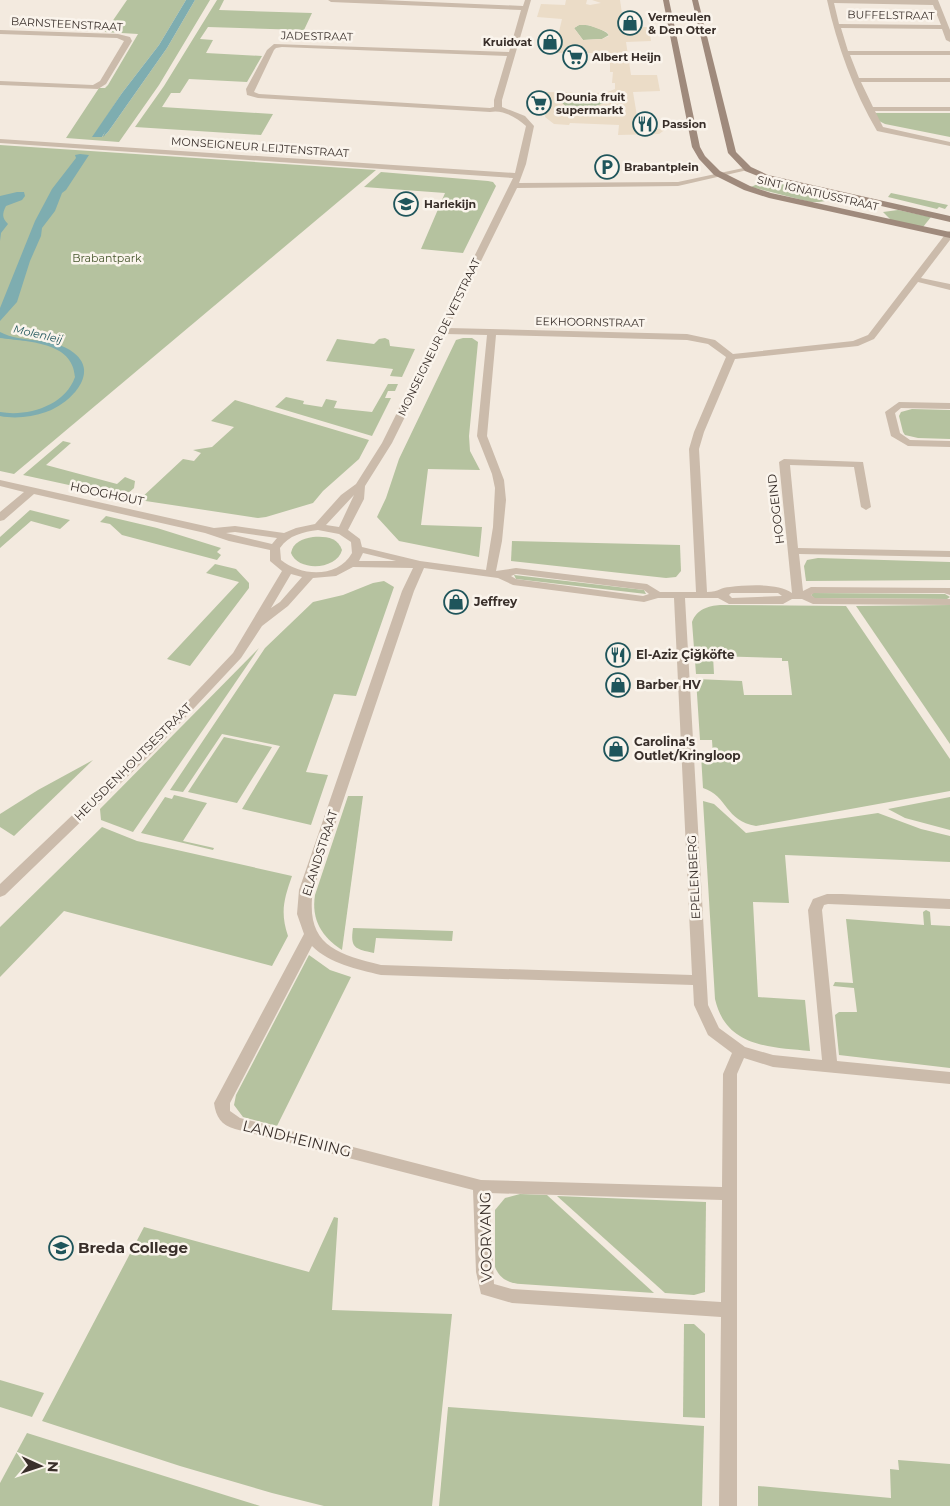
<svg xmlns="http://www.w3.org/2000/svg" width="950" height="1506" viewBox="0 0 950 1506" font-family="Montserrat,sans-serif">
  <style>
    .green { fill: #b5c29f }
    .plaza { fill: #ebdcc7; fill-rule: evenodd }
    .water { fill: #7eadb0 }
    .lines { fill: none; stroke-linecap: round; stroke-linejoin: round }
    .street { fill: #cbbbab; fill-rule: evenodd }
    .secondary { fill: #9f8a7c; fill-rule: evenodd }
    .labels { text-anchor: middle; stroke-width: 5; stroke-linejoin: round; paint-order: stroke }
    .far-street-label { font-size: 11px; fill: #392f2a; stroke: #faf4ec }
    .far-poi-label { font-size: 11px; font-weight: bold; fill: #392f2a; stroke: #faf4ec; text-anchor: start }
    .far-park-label { font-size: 11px; fill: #47572e; stroke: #faf4ec }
    .far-water-label { font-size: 11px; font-style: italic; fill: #1f555b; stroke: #faf4ec }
    .street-label { font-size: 12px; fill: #392f2a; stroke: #faf4ec }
    .poi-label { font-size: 12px; font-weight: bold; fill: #392f2a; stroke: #faf4ec; text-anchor: start }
    .near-street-label { font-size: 15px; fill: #392f2a; stroke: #faf4ec }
    .near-poi-label { font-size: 15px; font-weight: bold; fill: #392f2a; stroke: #faf4ec; text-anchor: start }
  </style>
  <rect width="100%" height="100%" fill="#f3eadf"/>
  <g class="green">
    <path d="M 127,0 L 186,0 L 159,45 L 122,93 L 93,137 L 102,137 L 105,132 L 105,135 L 108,132 L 167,48 L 195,0 L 210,0 L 159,85 L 119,142 L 66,138 L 99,88 L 105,88 L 108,85 L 138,34 L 105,32 Z"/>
    <path d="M 217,0 L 224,0 L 219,10 L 312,13 L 304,30 L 208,27 L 200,39 L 213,40 L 206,53 L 262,56 L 247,82 L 189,79 L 180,93 L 171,93 L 162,107 L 273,114 L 261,135 L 135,127 L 164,86 Z"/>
    <path d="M 579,25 C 589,24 603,29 609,35 L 602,39 L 583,40 L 574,28 Z"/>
    <path d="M 595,96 L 609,100 L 607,102 C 594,107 583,111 569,110 L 561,102 L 565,98 Z"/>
    <path d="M 873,113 L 950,113 L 950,137 L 885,124 L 877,120 Z"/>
    <path d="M 0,145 L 376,170 L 14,474 L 0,471 Z"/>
    <path d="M 381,172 L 488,181 L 493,182 L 496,186 L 463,253 L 421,249 L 445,193 L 364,187 Z"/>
    <path d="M 766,180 L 845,198 L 819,202 L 810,202 L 751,187 Z"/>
    <path d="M 891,193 L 948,205 L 945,209 L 939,207 L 937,209 L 888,197 Z"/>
    <path d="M 898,210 L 931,217 L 923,227 L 891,220 L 883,212 Z"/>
    <path d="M 385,338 L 389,340 L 390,346 L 415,349 L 402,377 L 390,376 L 393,369 L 326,361 L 337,339 L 374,344 L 379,339 Z"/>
    <path d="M 463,338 L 472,338 L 478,342 L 469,436 L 470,451 L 480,470 L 428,469 L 421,525 L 482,527 L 479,557 L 399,541 L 377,517 L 386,498 L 399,459 L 456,340 Z"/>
    <path d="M 388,384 L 398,384 L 395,391 L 388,391 L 385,398 L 391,398 L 372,436 L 275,407 L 286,397 L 304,401 L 303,404 L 322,407 L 326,399 L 337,401 L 334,408 L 372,412 Z"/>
    <path d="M 235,400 L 369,440 L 359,459 L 323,491 L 313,503 L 266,517 L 258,518 L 139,500 L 183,459 L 194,461 L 201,453 L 193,450 L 212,447 L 234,427 L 211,421 Z"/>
    <path d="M 912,409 L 950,410 L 950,439 L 918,438 L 905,435 L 903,432 L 899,416 L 901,412 Z"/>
    <path d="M 63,441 L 71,443 L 46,465 L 117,484 L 125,477 L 135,481 L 134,488 L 124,497 L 23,475 Z"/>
    <path d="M 30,510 L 70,520 L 60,529 L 31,521 L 0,548 L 0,537 Z"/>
    <path d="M 106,516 L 157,528 L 221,548 L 217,552 L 221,555 L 217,560 L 122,535 L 110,524 L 100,522 Z"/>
    <path d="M 313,537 C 324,536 338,537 342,550 C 337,570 298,572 291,553 C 293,542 302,539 313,537 Z"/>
    <path d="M 512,541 L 680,545 L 681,571 L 676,577 L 666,578 L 511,561 Z"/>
    <path d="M 818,558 L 950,562 L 950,580 L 806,581 L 804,566 L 807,560 Z"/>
    <path d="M 215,564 L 236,569 L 249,583 L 249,588 L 190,666 L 167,659 L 239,582 L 206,573 Z"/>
    <path d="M 514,575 L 644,590 L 646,594 L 516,579 Z"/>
    <path d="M 384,581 L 394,587 L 356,696 L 334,694 L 306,772 L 328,775 L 311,825 L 242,809 L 280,746 L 222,734 L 183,792 L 170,790 L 265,648 L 313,602 L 343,595 L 373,583 Z"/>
    <path d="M 813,593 L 945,594 L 950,597 L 947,599 L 814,598 L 811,595 Z"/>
    <path d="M 720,605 L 846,606 L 950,759 L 950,791 L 756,826 C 725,821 728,796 703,788 L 701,755 L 713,756 L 712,740 L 700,740 L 696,679 L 742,681 L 744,695 L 792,695 L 788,661 L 782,661 L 782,658 L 713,656 L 714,674 L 696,674 L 692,622 C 697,609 708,606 720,605 Z"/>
    <path d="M 950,605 L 950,744 L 856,606 Z"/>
    <path d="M 259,648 L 133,832 L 101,820 L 100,809 Z"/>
    <path d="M 224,737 L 272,747 L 237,803 L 188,792 Z"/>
    <path d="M 93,760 L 14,836 L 0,827 L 0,814 L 38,790 Z"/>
    <path d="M 174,795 L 207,803 L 183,841 L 214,848 L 213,850 L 141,833 L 165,797 L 172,799 Z"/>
    <path d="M 348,796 L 363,796 L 342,950 C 322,937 311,920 315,895 Z"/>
    <path d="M 950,797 L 950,830 L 905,818 L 888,809 Z"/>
    <path d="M 703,801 L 714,804 L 746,833 L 878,813 L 921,829 L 950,836 L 950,862 L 785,855 L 789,903 L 753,902 L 758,997 L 805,1000 L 810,1051 C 769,1047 726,1047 715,999 Z"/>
    <path d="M 102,827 L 137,841 L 292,876 C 284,899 280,912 288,936 L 272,966 L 64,911 L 0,977 L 0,927 Z"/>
    <path d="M 926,910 L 930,912 L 931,925 L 950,926 L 950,1068 L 839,1055 L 835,1015 L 839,1012 L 857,1012 L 854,988 L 833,986 L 835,982 L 853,983 L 846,919 L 924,925 L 923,912 Z"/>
    <path d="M 353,928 L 453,931 L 452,941 L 376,938 L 374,953 C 355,949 350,948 353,928 Z"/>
    <path d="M 309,955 L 330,970 L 351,977 L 277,1126 L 243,1117 L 234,1105 L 236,1095 Z"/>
    <path d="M 520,1194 L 547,1195 L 654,1293 L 521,1284 C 508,1283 500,1279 495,1267 L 495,1210 L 505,1198 Z"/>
    <path d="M 557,1196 L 706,1202 L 705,1292 L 694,1295 L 665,1293 Z"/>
    <path d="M 334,1217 L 338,1218 L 332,1310 L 452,1314 L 432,1506 L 324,1506 L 272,1493 L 180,1466 L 42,1421 L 144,1227 L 309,1272 Z"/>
    <path d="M 684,1324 L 694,1324 L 705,1334 L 705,1418 L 683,1417 Z"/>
    <path d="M 0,1380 L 44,1393 L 32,1417 L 0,1407 Z"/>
    <path d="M 448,1407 L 704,1426 L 702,1506 L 439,1506 Z"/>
    <path d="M 27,1433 L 260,1506 L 0,1506 L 0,1483 Z"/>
    <path d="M 898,1460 L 950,1464 L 950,1506 L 758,1506 L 758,1486 L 891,1498 L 890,1469 L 899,1470 Z"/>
  </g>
  <path class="plaza" d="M 566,0 L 587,0 L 586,4 L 590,5 L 601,3 L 592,0 L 620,0 L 624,27 L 649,27 L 651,41 L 626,42 L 631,75 L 657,75 L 660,91 L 633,92 L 639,128 L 666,129 L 659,134 L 618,135 L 619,125 L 570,123 L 569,125 L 554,124 L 545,117 L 547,92 L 605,93 L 615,89 L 615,83 L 612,83 L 613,72 L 610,72 L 610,61 L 612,61 L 611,53 L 554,53 L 562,19 L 537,17 L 541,4 L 565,5 ZM 579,25 L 588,25 L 607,32 L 609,36 L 602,39 L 583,40 L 574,28 ZM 595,96 L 603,97 L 609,100 L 607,102 L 586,110 L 569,110 L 561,102 L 566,98 Z"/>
  <g class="water">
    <path d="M 186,0 L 195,0 L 167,48 L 108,132 L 103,137 L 105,132 L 102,137 L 92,137 L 122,93 L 159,45 Z"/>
    <path d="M 80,154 L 89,155 L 66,190 L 62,193 L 55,211 L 42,228 L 41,236 L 30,261 L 17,302 L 0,321 L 0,308 L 35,221 L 52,189 L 76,158 L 75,155 Z"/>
    <path d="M 17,192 L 24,192 L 25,196 L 22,200 L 6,206 C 2,214 2,218 8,224 L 1,233 L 0,241 L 0,196 Z"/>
    <path d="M 0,332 C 23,344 53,336 74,353 C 101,374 68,405 46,412 C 32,417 15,419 0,416 L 0,412 C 27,417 65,406 75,377 C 73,341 27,342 0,338 Z"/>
  </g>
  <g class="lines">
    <g class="street">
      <path d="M 328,0 L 382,0 L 523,6 L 525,0 L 531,0 L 502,100 L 502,107 L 525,116 L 534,126 L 526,164 L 519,183 L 678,182 L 748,167 L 752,169 L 678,186 L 517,188 L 448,328 L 687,334 L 715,340 L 733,354 L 853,341 L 868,335 L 947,232 L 950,231 L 950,240 L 921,278 L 950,284 L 950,290 L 918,282 L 874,339 L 858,346 L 735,359 L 704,432 L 699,449 L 707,592 C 719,592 721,587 730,587 C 747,585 778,583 792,593 L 779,462 L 784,459 L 863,462 L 871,507 L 866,510 L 861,507 L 854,467 L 790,465 L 798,548 L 950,551 L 950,557 L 799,554 L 803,591 L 811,587 L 950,588 L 950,595 L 944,593 L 814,593 L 811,595 L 815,598 L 950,599 L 950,605 L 813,604 L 802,599 L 792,599 L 783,604 L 729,604 L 718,598 L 685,598 L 708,1005 L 719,1028 L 745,1047 L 773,1055 L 822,1060 L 808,910 L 813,899 L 827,894 L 842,894 L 950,899 L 950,909 L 828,904 L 824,905 L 822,910 L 837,1061 L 950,1072 L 950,1084 L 773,1067 L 744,1058 L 737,1074 L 737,1506 L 719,1506 L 721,1317 L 512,1303 L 481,1294 L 476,1272 L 473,1190 L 235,1129 C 221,1125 216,1117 214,1103 L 304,934 L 297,914 L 299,890 L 402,591 L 413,568 L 353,567 L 336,576 L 313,578 L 288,606 L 262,626 L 241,658 L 153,752 L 5,895 L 0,897 L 0,884 L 145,746 L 233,653 L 282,571 L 270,561 L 270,550 L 229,541 L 205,533 L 34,494 L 4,520 L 0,521 L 0,512 L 24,492 L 0,486 L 0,480 L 214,528 L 235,526 L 284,533 L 296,528 L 315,524 L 341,495 L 356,484 L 382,443 L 513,178 L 0,143 L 0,139 L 515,173 L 526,126 C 517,118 503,109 490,112 L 258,98 L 247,95 L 246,89 L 267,50 L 274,44 L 509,52 L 521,10 L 331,2 ZM 282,47 L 507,56 L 494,100 L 494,107 L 490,108 L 259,94 L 254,92 L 274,50 L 276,48 ZM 446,334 L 487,335 L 477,436 L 492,474 L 495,488 L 493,527 L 486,570 L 420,561 L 362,547 L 360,539 L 348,530 L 364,499 L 365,486 L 392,443 ZM 496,335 L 687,340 L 708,344 L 726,357 L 694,432 L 689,449 L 696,592 L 660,592 L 647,584 L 516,568 L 496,571 L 502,541 L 506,500 L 504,480 L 487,436 ZM 354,495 L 339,527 L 326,525 ZM 318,530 L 339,534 L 351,542 L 352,553 C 338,578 302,577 281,560 L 280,548 C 289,535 303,532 318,530 ZM 235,532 L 277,538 L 272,544 L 226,533 ZM 363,553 L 396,561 L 359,561 ZM 424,568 L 498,578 L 513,585 L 644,602 L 658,598 L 674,598 L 692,975 L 381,965 C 335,954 305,944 313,890 L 414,591 ZM 291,574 L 302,577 L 280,602 L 271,608 ZM 516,574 L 644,590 L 649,594 L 643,596 L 516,579 L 511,576 ZM 731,593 L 778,593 L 782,596 L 732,598 L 729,595 ZM 312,946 C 330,964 357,969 381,975 L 693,985 L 694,1005 L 708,1035 L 732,1053 L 723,1074 L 722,1187 L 481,1180 L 240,1118 L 230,1111 L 230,1103 ZM 489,1193 L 722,1200 L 721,1302 L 512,1289 L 494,1284 Z"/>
      <path d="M 827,0 L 938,0 L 950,30 L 950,42 L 946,40 L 942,29 L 841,28 L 848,51 L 950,51 L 950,55 L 850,55 L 859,78 L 950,78 L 950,82 L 861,82 L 873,107 L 950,107 L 950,111 L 875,111 L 883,127 L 950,142 L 950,146 L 877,131 C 854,92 837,45 827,0 ZM 834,3 L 933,5 L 941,25 L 839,24 Z"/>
      <path d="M 0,30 L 118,34 L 130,37 L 132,41 L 106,84 L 98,89 L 0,85 L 0,81 L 93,85 L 100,81 L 124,41 L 117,38 L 0,34 Z"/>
      <path d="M 899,402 L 950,403 L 950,409 L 901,408 L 895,413 L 900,433 L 910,440 L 950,441 L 950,447 L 908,446 L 891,436 L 885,412 Z"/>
    </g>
    <g class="secondary">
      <path d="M 663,0 L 669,0 L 700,147 L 705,156 L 720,171 L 750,186 L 771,193 L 950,232 L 950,238 L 769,198 L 744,190 L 714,175 L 699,159 L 692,147 Z"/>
      <path d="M 692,0 L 698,0 L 736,152 L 751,167 L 768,175 L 950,216 L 950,222 L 765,179 L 745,171 L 728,153 Z"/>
    </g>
  </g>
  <defs>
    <g id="shop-ring" transform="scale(1.25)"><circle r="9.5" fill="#faf4ec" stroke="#1f555b" stroke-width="1.5"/><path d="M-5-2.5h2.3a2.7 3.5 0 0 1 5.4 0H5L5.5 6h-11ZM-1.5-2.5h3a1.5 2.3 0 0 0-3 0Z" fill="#1f555b"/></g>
    <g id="supermarket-ring" transform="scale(1.25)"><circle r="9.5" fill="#faf4ec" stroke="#1f555b" stroke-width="1.5"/><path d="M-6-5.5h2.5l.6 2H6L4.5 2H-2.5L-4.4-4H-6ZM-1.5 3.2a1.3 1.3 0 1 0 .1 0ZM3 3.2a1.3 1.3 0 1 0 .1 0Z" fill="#1f555b"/></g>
    <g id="restaurant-ring" transform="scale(1.25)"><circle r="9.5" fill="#faf4ec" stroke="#1f555b" stroke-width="1.5"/><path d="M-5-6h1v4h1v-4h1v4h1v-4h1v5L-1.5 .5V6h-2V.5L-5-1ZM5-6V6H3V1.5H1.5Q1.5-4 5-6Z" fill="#1f555b"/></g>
    <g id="parking-ring" transform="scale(1.25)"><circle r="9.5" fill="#faf4ec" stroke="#1f555b" stroke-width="1.5"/><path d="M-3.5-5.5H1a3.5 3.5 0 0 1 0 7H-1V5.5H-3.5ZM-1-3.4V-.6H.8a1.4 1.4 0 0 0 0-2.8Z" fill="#1f555b"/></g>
    <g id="school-ring" transform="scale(1.25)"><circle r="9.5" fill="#faf4ec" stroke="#1f555b" stroke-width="1.5"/><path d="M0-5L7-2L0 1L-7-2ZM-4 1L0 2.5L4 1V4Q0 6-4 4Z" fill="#1f555b"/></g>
  </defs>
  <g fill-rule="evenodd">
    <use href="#shop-ring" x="630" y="23"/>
    <use href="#shop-ring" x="550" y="42"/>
    <use href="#supermarket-ring" x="575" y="57"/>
    <use href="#supermarket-ring" x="539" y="103"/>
    <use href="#restaurant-ring" x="645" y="124"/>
    <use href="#parking-ring" x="607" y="167"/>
    <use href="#school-ring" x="406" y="204"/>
    <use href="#shop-ring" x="456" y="602"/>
    <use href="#restaurant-ring" x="618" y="655"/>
    <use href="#shop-ring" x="618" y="685"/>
    <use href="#shop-ring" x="616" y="749"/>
    <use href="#school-ring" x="61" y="1248"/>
  </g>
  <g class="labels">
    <g class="far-street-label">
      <text transform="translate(891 15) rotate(1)" y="4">BUFFELSTRAAT</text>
      <text transform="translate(67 24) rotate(3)" y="4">BARNSTEENSTRAAT</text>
      <text transform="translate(317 36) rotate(1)" y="4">JADESTRAAT</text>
      <text transform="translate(260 147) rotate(4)" y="4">MONSEIGNEUR LEIJTENSTRAAT</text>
      <text transform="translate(818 193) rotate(13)" y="4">SINT IGNATIUSSTRAAT</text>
      <text transform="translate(590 322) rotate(1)" y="4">EEKHOORNSTRAAT</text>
      <text transform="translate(439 337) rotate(-64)" y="4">MONSEIGNEUR DE VETSTRAAT</text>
    </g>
    <g class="far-poi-label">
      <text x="648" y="21">Vermeulen<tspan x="648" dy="13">&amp; Den Otter</tspan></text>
      <text x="532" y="46" text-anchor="end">Kruidvat</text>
      <text x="592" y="61">Albert Heijn</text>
      <text x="556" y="101">Dounia fruit<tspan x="556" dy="13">supermarkt</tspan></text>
      <text x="662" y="128">Passion</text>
      <text x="624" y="171">Brabantplein</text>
      <text x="424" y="208">Harlekijn</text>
    </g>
    <g class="far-park-label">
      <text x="107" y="262">Brabantpark</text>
    </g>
    <g class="far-water-label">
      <text transform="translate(38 334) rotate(13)" y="4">Molenleij</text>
    </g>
    <g class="street-label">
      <text transform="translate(107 494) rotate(12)" y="4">HOOGHOUT</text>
      <text transform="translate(776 509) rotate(-97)" y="4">HOOGEIND</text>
      <text transform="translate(133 762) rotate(-45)" y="4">HEUSDENHOUTSESTRAAT</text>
      <text transform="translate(320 853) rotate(-72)" y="4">ELANDSTRAAT</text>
      <text transform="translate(694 877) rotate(-93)" y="4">EPELENBERG</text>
    </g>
    <g class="poi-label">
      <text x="474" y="606">Jeffrey</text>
      <text x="636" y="659">El-Aziz Çiğköfte</text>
      <text x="636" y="689">Barber HV</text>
      <text x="634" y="746">Carolina's<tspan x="634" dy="14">Outlet/Kringloop</tspan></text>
    </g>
    <g class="near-street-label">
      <text transform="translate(297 1139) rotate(14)" y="5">LANDHEINING</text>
      <text transform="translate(486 1237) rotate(-91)" y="5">VOORVANG</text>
    </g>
    <g class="near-poi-label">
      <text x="78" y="1253">Breda College</text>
    </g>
  </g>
  <g transform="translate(40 1466) rotate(93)" stroke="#faf4ec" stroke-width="4" paint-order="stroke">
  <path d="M0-4L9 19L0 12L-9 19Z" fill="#392f2a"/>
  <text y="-8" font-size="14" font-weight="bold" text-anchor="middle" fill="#392f2a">N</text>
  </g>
</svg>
